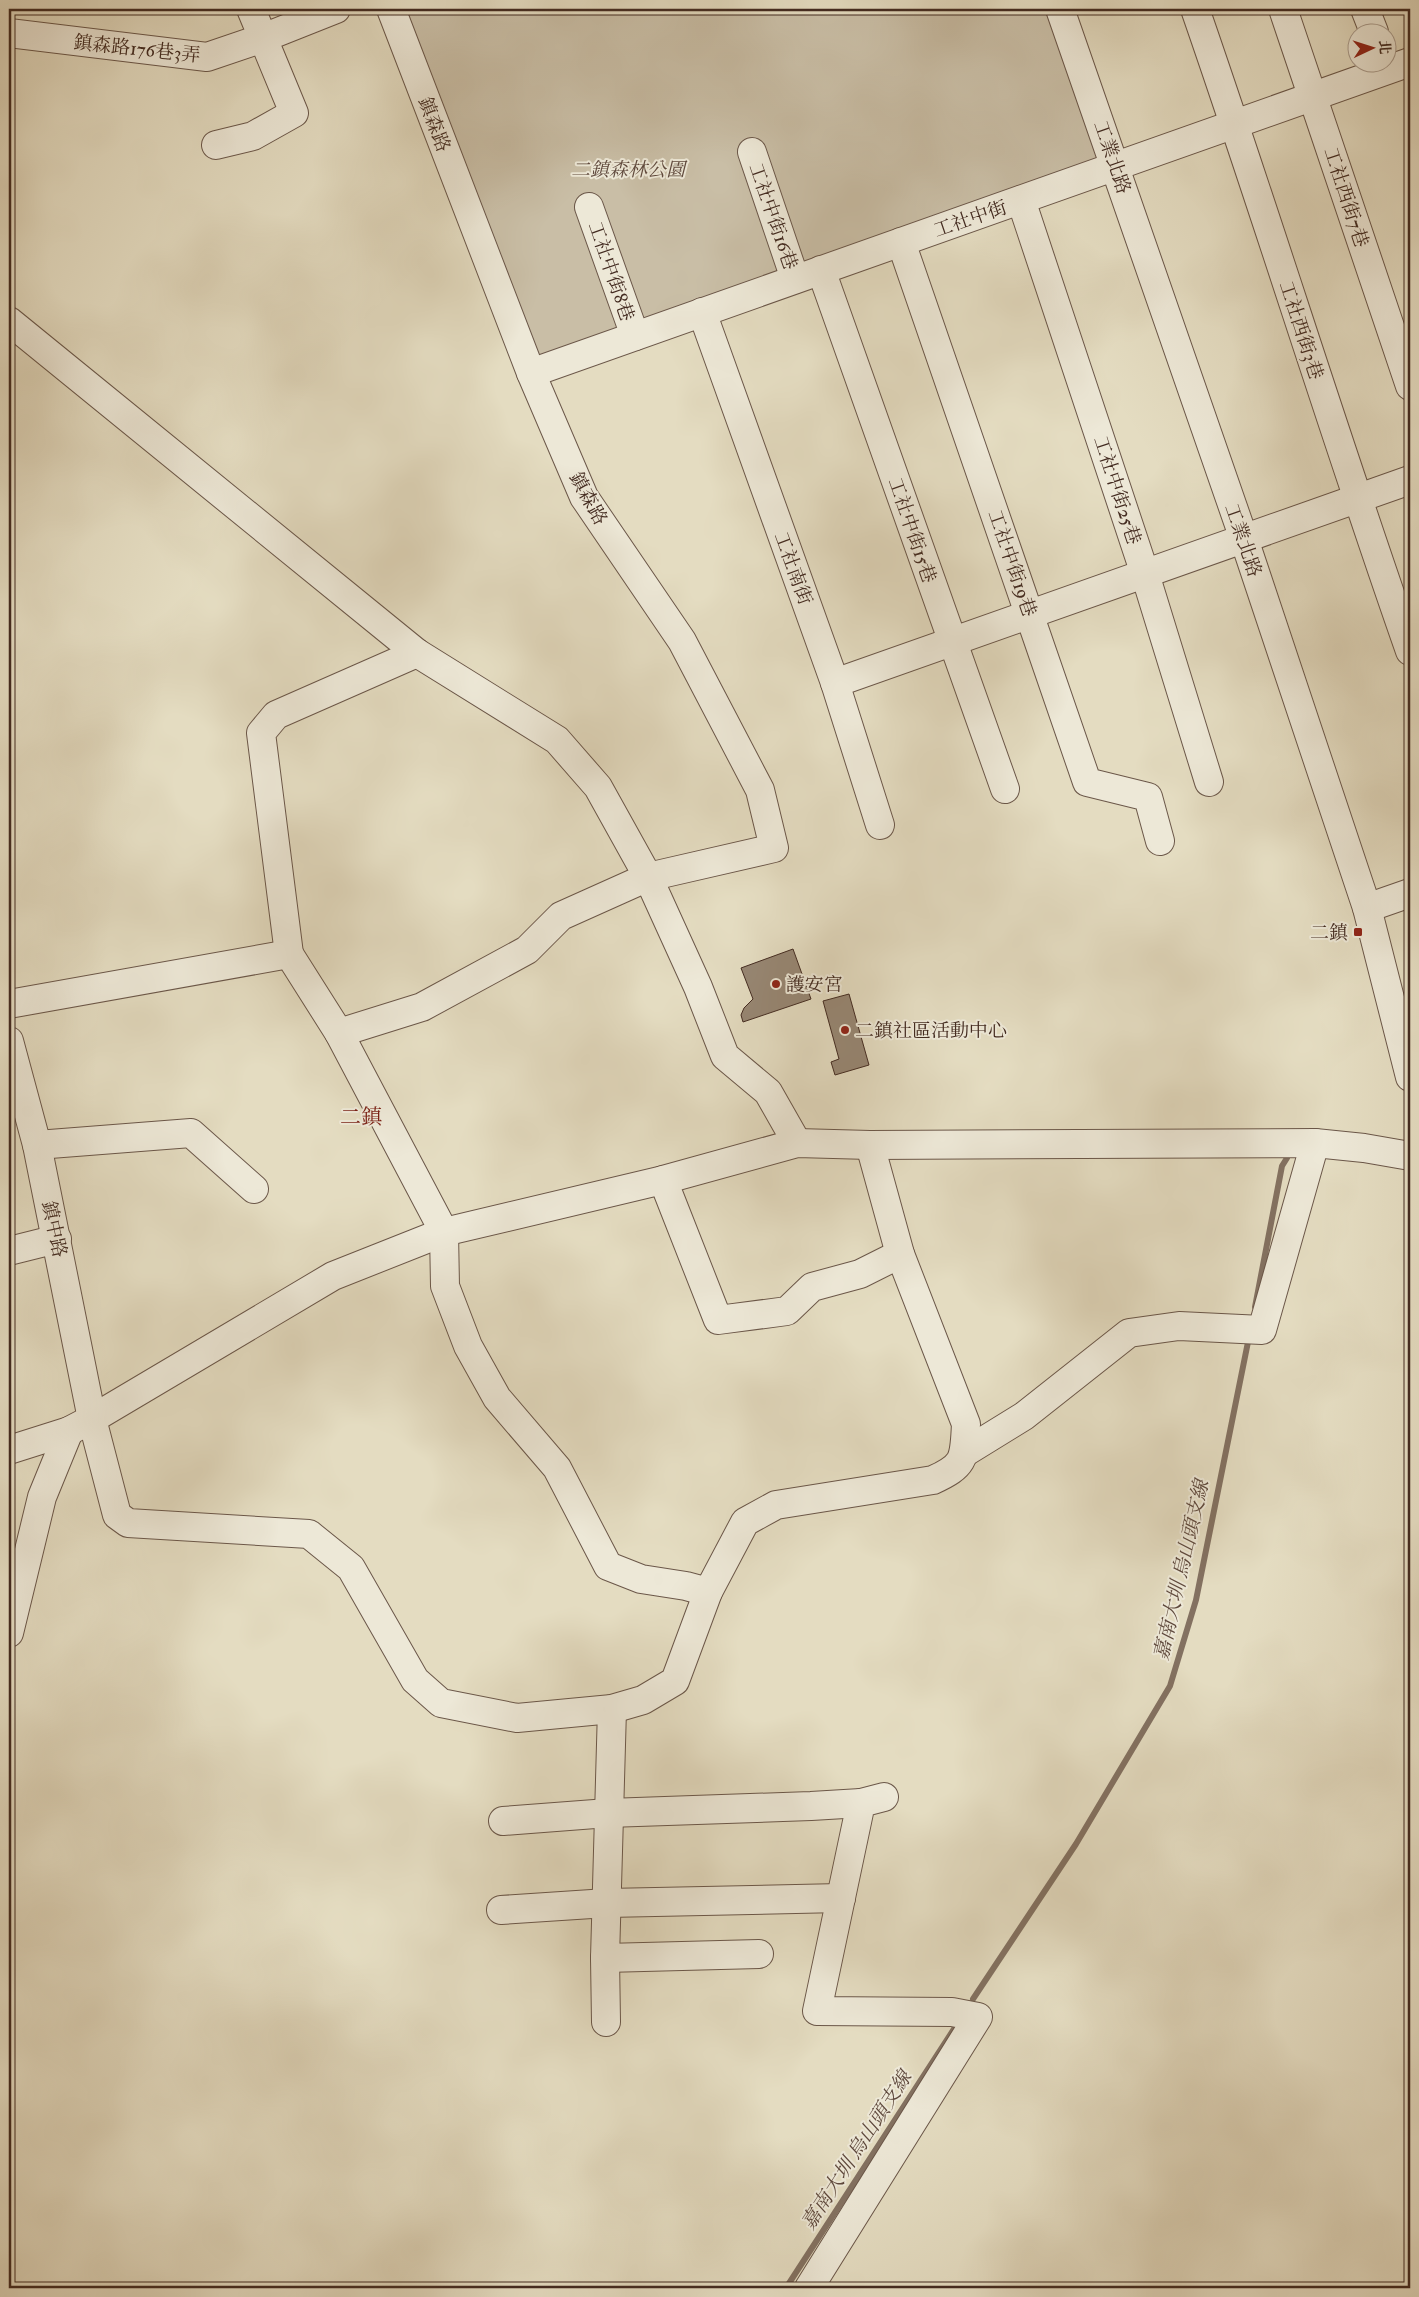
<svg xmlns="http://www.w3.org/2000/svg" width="1419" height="2297" viewBox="0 0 1419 2297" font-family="'IM FELL Double Pica','Noto Serif TC',serif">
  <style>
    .green { fill: #c9bea6; stroke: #867464 }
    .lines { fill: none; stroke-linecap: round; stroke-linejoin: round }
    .stream { stroke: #837161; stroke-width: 6 }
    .building { fill: #978774; stroke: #432b21 }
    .minor-casing { stroke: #6b5749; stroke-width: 30 }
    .minor { stroke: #ede8d7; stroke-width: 28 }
    .poi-dot { fill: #8f2418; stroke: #ede8d7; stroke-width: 2 }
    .labels { text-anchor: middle; stroke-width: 4; stroke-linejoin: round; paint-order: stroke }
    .street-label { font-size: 19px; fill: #432b21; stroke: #ede8d7 }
    .park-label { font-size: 19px; font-style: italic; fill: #5e483c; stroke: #ede8d7 }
    .poi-label { font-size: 19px; fill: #432b21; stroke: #ede8d7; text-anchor: start }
    .water-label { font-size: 20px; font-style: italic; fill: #5e483c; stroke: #ede8d7 }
    .quarter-label { font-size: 21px; fill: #7a1f14; stroke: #ede8d7 }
  </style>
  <rect width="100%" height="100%" fill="#e4dcc1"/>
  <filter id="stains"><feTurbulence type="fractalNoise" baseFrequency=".004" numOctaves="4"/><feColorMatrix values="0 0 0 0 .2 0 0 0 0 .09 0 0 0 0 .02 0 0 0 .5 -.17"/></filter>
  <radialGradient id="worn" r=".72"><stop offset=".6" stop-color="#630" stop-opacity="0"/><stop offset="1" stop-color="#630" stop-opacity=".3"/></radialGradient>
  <path class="green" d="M 401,9 L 1061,9 L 1116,166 L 531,373 Z"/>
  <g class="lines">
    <g class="stream">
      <path d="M 1255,1307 L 1282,1166 L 1287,1158"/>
      <path d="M 973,1999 L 1076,1844 L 1170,1686 L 1196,1600 L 1249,1337"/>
      <path d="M 786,2288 L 954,2029"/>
    </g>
  </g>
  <g class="building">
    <path d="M 793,949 L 811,999 L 743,1022 L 741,1015 L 744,1008 L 753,999 L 741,968 Z"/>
    <path d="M 849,994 L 869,1065 L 835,1075 L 831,1062 L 839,1059 L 823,1001 Z"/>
  </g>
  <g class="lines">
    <g class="minor-casing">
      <g id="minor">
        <path d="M 251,9 L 263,38 L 336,9"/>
        <path d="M 1060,9 L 1244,539 L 1367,908 L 1410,1077"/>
        <path d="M 1195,9 C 1269,222 1335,438 1410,651"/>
        <path d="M 1283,9 L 1410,386"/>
        <path d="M 1365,9 L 1374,32"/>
        <path d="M 9,33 L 207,57 L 263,38 L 294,113 L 253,136 L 216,145"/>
        <path d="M 752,152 L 795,279"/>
        <path d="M 1021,200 L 1145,574 L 1209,782"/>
        <path d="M 589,207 L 635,336"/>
        <path d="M 901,242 L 1087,782 L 1148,797 L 1160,841"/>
        <path d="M 821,270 L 1005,789"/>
        <path d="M 702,312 L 835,683 L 880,825"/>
        <path d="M 9,321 L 417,653 L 557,740 L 598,787 L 648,877 L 698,987 L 725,1056 L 768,1092 L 797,1143"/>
        <path d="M 531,373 L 1410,62"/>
        <path d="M 835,683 L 1410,480"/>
        <path d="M 1367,908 L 1410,893"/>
        <path d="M 289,954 L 261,733 L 276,715 L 417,653"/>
        <path d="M 9,1004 L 289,954 L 339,1033 L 444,1232 L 445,1286 L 468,1346 L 497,1398 L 557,1468 L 608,1566 L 641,1579 L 686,1586 L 708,1592"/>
        <path d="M 339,1033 L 422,1007 L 527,950 L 561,916 L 648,877 L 774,848 L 760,790 L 682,641 L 584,497 L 531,373 L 391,9"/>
        <path d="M 9,1041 L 37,1145 L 92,1419 L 117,1515 L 128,1523 L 309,1534 L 351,1568 L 415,1680 L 441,1703 L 517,1718 L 612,1709 L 643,1700 L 675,1681 L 708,1592 L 745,1522 L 776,1505 L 933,1480 C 966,1465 964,1458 966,1424 L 900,1254 L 870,1145"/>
        <path d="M 37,1145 L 191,1133 L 254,1189"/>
        <path d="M 663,1180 L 718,1320 L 787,1311 L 812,1287 L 860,1274 L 900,1254"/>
        <path d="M 9,1251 L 57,1239"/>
        <path d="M 9,1450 L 69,1431 L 92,1419 L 333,1276 L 444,1232 L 663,1180 L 797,1143 L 870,1145 L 1315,1143 L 1364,1148 L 1410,1156"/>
        <path d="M 964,1453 L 1024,1416 L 1129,1333 L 1179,1326 L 1262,1330 L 1315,1143"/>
        <path d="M 9,1633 L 42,1497 L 69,1431"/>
        <path d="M 503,1821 L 608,1813 L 811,1806 L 861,1803"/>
        <path d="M 501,1910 L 607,1903 L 841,1898"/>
        <path d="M 605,1958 L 759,1954"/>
        <path d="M 606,2022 L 605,1958 L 612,1709"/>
        <path d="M 809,2288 L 978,2017 L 952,2012 L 817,2011 L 861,1803 L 884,1797"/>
      </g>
    </g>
    <use href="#minor" class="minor"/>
  </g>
  <g class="poi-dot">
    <rect x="1353" y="927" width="10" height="10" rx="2.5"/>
    <circle cx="776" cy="984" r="5"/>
    <circle cx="845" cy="1030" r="5"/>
  </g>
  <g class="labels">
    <g class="street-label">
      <text transform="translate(137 48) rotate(6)" y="7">鎮森路176巷3弄</text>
      <text transform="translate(435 124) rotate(69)" y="7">鎮森路</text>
      <text transform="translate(1113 157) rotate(71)" y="7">工業北路</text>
      <text transform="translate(1347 197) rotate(72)" y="7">工社西街7巷</text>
      <text transform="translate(774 216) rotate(71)" y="7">工社中街16巷</text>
      <text transform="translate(970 218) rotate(-19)" y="7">工社中街</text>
      <text transform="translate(612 271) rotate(71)" y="7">工社中街8巷</text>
      <text transform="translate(1302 330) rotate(72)" y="7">工社西街3巷</text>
      <text transform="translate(1118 490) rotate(72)" y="7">工社中街25巷</text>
      <text transform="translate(589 498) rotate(61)" y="7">鎮森路</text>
      <text transform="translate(913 530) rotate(71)" y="7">工社中街15巷</text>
      <text transform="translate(1244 540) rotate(71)" y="7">工業北路</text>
      <text transform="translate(1013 563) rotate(71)" y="7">工社中街19巷</text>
      <text transform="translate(794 568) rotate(70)" y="7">工社南街</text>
      <text transform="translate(55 1229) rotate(78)" y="7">鎮中路</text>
    </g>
    <g class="park-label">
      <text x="628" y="176">二鎮森林公園</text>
    </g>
    <g class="poi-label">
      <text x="1348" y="939" text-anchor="end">二鎮</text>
      <text x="786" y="991">護安宮</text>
      <text x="855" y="1037">二鎮社區活動中心</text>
    </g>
    <g class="water-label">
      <text transform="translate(1181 1570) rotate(-77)" y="7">嘉南大圳 烏山頭支線</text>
      <text transform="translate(856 2150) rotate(-57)" y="7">嘉南大圳 烏山頭支線</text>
    </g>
    <g class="quarter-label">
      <text x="361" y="1124">二鎮</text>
    </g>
  </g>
  <rect width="1419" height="2297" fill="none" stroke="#e4dcc1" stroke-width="30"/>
  <rect x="10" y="10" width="1399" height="2277" fill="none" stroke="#432b21" stroke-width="2.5"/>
  <rect x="15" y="15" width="1389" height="2267" fill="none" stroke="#432b21"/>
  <g transform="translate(1372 48) rotate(86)"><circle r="24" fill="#ede8d7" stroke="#a99c8e"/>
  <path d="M0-4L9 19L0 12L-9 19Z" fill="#8f2418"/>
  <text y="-8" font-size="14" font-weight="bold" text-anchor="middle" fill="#432b21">北</text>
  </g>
  <rect width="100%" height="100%" filter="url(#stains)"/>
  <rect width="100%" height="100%" fill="url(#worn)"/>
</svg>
